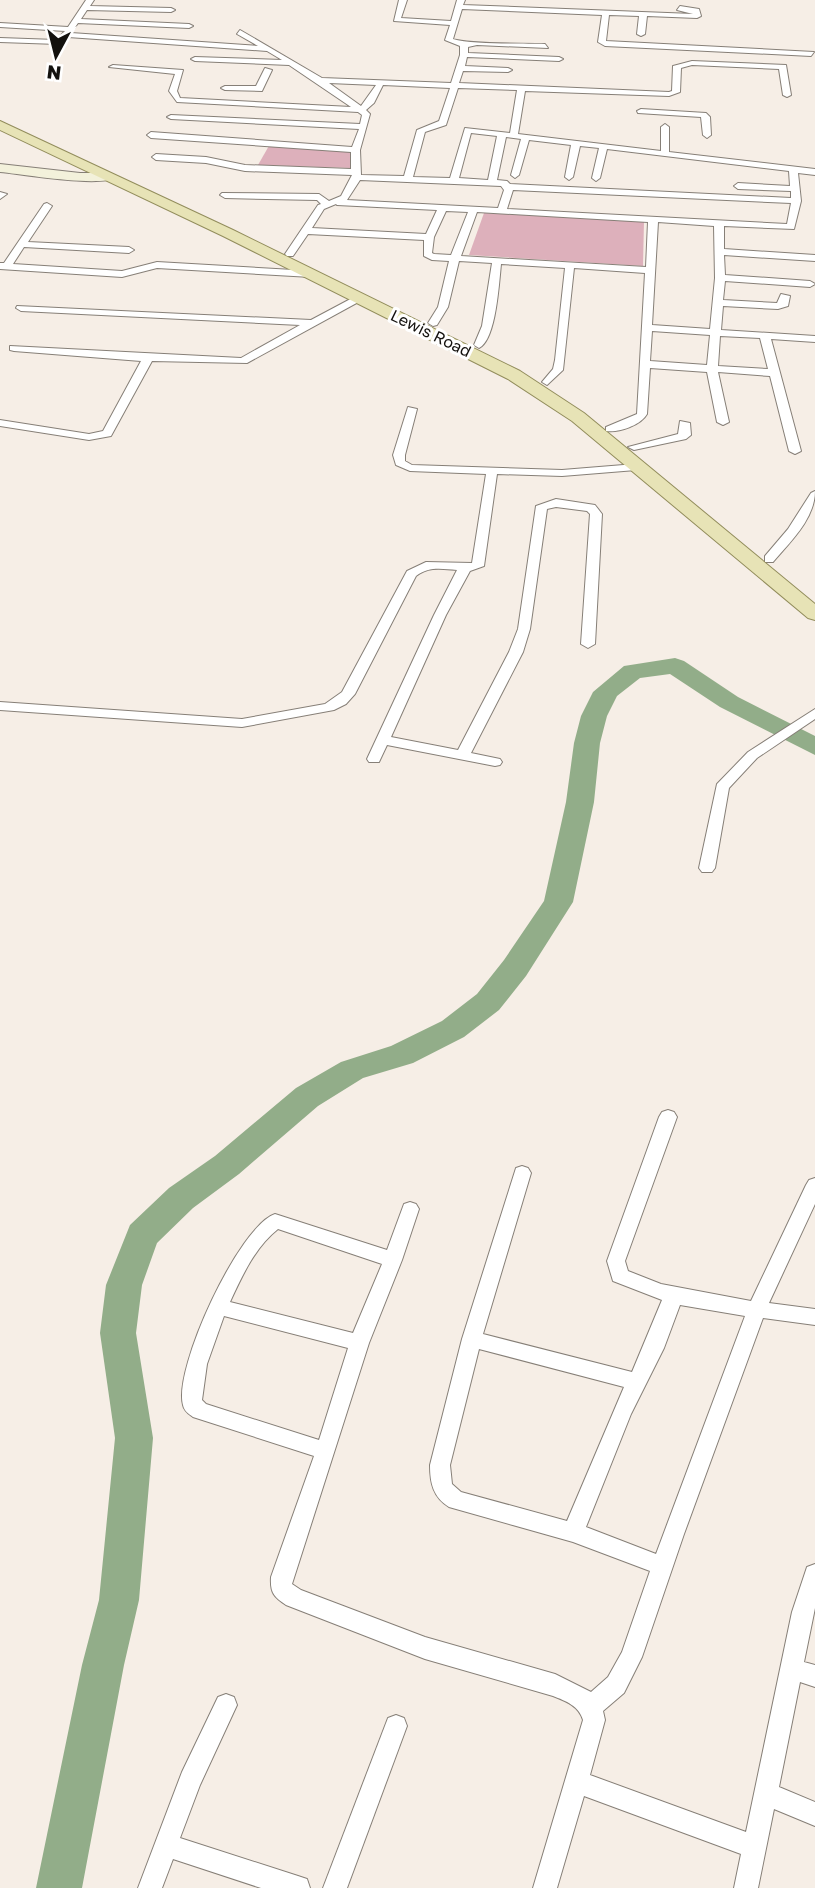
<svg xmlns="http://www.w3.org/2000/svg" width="815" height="1888" viewBox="0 0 815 1888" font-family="'Golos Text',sans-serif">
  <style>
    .green { fill: #ddb0bb }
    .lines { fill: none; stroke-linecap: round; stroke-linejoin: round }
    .river { fill: #92ad89; fill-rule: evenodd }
    .street-casing { stroke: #867f77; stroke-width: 2 }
    .secondary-casing { stroke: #867f77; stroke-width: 2 }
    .primary-casing { stroke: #928d5c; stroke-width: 2 }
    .street { fill: #fff; fill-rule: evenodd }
    .secondary { fill: #f3f1db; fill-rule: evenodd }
    .primary { fill: #e7e3b6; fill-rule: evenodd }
    .labels { text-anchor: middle; stroke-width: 6; stroke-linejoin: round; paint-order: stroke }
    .far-street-label { font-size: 16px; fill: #13110e; stroke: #fff }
  </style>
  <rect width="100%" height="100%" fill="#f6eee6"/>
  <g class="green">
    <path d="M 270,144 L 351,149 L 350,168 L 258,165 Z"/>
    <path d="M 484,213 L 644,221 L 643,266 L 469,255 Z"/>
  </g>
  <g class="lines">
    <path class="river" d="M 675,658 L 684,661 L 738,697 L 815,736 L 815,755 L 720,707 L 670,674 L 640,678 L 617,696 L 607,716 L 600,743 L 594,802 L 573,902 L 526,976 L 499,1010 L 464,1037 L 413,1063 L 363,1078 L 318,1106 L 239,1174 L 193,1208 L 157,1243 L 142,1285 L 136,1333 L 153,1438 L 139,1600 L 124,1665 L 82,1888 L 36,1888 L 82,1665 L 99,1600 L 115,1438 L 100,1333 L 106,1285 L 130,1225 L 169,1188 L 215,1156 L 296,1088 L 341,1062 L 391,1046 L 442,1021 L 477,994 L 504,960 L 544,901 L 566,802 L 574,743 L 581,716 L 593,692 L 624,666 Z"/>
    <g class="street-casing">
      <g id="street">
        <path d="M 86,0 L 94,0 L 90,6 L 171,8 L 175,10 L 171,12 L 87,10 L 81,19 L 189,24 L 193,26 L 189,28 L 78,23 L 71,33 L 258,46 L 237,34 L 240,30 L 322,78 L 451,83 L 460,55 L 460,46 L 445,40 L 450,25 L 394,21 L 399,0 L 407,0 L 401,18 L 451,21 L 457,0 L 465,0 L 463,5 L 693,14 L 677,10 L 680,6 L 699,9 L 701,16 L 697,18 L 647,16 L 645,34 L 641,36 L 637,34 L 639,16 L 609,15 L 606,41 L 814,52 L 811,56 L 605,46 L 598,42 L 602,15 L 462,9 L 453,39 C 472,45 522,43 545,44 L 548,48 L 477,45 L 468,47 L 468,53 L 559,57 L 563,59 L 559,61 L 467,57 L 465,66 L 508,68 L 512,70 L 508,72 L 463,71 L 459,83 L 669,92 L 672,91 L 673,66 L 692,61 L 786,65 L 791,95 L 787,97 L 783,95 L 779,69 L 692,65 L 681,68 L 680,92 L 669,96 L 525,91 L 518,134 L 661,151 L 661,127 L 665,124 L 669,127 L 669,152 L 815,169 L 815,175 L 798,173 L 801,201 L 794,229 L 724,226 L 724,249 L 815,255 L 815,261 L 724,255 L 725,275 L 810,281 L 815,284 L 810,287 L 725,281 L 723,300 L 777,303 L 781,294 L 790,296 L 788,306 L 778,309 L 723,306 L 721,330 L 815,336 L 815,342 L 771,339 L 801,451 L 795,454 L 789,451 L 770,376 L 718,372 L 729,422 L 723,425 L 717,422 L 707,372 L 650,368 L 647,414 C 641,425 619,433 606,431 L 606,427 L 637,414 L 645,273 L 574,268 L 563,370 L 547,385 L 542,382 L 553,369 L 555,360 L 565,268 L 501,264 C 499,283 496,340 479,348 L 474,345 L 482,326 L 492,263 L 459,261 L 448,307 L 437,325 L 433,326 L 428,323 L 438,307 L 449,261 L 432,260 L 424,256 L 424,240 L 308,234 L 293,256 L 287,256 L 285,254 L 318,205 L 321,204 L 317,200 L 225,198 L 220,195 L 222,193 L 319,194 L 329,201 L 341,196 L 352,175 L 245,171 L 206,163 L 156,160 L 152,157 L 156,154 L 206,157 L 245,165 L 351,169 L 351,152 L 151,138 L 147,135 L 151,132 L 352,147 L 359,129 L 171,119 L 167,117 L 171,115 L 360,124 L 362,115 L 358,112 L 177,102 L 169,91 L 175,74 L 109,67 L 113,65 L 183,70 L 177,91 L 180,98 L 351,107 L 289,65 L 195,61 L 191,59 L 195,57 L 282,60 L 267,51 L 68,37 L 58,44 L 0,42 L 0,38 L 56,40 L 65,31 L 0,27 L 0,23 L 68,27 ZM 329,83 L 376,85 L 361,106 ZM 383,85 L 450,88 L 439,121 L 417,130 L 404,176 L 361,175 L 360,150 L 370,114 L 366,110 L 374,103 ZM 458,88 L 517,90 L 510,133 L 465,128 L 450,178 L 413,177 L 425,132 L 446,125 ZM 471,133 L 497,136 L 488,180 L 459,178 ZM 506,137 L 521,139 L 511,175 L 515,178 L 519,175 L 529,140 L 571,145 L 565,177 L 569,180 L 573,177 L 580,146 L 599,148 L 592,178 L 596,181 L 600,178 L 607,149 L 789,171 L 790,186 L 738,183 L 734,186 L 738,189 L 791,191 L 791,198 L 510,184 L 507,181 L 497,180 ZM 360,180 L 501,186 L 504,190 L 498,208 L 347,200 ZM 513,190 L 791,203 L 787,224 L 507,209 ZM 336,204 L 337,205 L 437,210 L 426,234 L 312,228 L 324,209 ZM 446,211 L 468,212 L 451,255 L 434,254 L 432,253 L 434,237 ZM 477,212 L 648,222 L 646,267 L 461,256 ZM 658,222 L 714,226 L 715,278 L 710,329 L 652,325 ZM 652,331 L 710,335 L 707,365 L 650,361 ZM 720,336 L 760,338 L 768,369 L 718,366 Z"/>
        <path d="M 265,68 L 272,70 L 262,91 L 225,90 L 221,88 L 225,86 L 256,86 Z"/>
        <path d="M 641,109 L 706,113 L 710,117 L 711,135 L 707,138 L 703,135 L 701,117 L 638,113 L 637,111 Z"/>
        <path d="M 0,192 L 7,194 L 0,199 Z"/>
        <path d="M 47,203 L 52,206 L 28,242 L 129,247 L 134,250 L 129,253 L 24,247 L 13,264 L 122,271 L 157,262 L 311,271 L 316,274 L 311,277 L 157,268 L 122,277 L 0,269 L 0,263 L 4,263 L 44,204 Z"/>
        <path d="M 358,295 L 363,298 L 362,300 L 247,363 L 152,361 L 111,436 L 89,440 L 0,426 L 0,420 L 89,434 L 103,431 L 141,361 L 14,351 L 10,350 L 10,346 L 241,358 L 300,325 L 21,311 L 16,308 L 17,306 L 311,320 Z"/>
        <path d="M 408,407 L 417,409 L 405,455 L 405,461 L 412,465 L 562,470 L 636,464 L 642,467 L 636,470 L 562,476 L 497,474 L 484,566 L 470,571 L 446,615 L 391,737 L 458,750 L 509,652 L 518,629 L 536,506 L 556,499 L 595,505 L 602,514 L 595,644 L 588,648 L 581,644 L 590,514 L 587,511 L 556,507 L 547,509 L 530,629 L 523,652 L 471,753 L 500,759 L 502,762 L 500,765 L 495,766 L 387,745 L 379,762 L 369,762 L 367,759 L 434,615 L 457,570 C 442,569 429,566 416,576 L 355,694 L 346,704 L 334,710 L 242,727 L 0,710 L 0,702 L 242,719 L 325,704 L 342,692 L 407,571 L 426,562 L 472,563 L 486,474 L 410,471 L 396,465 L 393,455 Z"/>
        <path d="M 680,421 L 690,423 L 691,435 L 686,439 L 634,450 L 628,447 L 678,434 Z"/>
        <path d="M 815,491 C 815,519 790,542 773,562 L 765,562 L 765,556 L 788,529 L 811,493 Z"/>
        <path d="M 815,709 L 815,719 L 757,758 L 729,788 L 715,868 L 712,872 L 702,872 L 699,868 L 717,784 L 748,752 Z"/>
        <path d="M 668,1110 L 674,1112 L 677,1117 L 625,1261 L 628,1271 L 661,1284 L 751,1301 L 806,1185 L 809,1180 L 815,1178 L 815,1204 L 769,1303 L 815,1309 L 815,1325 L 763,1318 L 684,1534 L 642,1657 L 624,1693 L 603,1711 L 605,1720 L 590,1775 L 746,1832 L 792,1612 L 807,1567 L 815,1564 L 815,1608 L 804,1662 L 815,1665 L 815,1687 L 800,1682 L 779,1787 L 815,1802 L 815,1826 L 774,1809 L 758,1888 L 734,1888 L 741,1854 L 584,1796 L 557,1888 L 533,1888 L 583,1720 C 579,1706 566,1701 553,1696 L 425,1659 L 286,1605 C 274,1597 270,1593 271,1577 L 314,1456 L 193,1417 C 189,1414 184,1411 183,1405 C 173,1369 239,1226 275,1214 L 387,1250 L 404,1204 L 410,1202 L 416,1204 L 419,1209 L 402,1260 L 369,1343 L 292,1584 L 301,1590 L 425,1637 L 555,1674 L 591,1692 L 608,1677 L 622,1652 L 650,1571 L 573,1542 L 449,1507 C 433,1497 430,1483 430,1465 L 462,1339 L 516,1168 L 522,1166 L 528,1168 L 531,1173 L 483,1334 L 632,1372 L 662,1300 L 613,1281 L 607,1261 L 659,1117 L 662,1112 ZM 278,1229 L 382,1264 L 353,1333 L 230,1302 C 242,1276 255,1247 278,1229 ZM 680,1305 L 745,1316 L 656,1554 L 586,1527 L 631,1414 L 664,1348 ZM 224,1316 L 348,1348 L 319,1440 L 206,1404 L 202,1400 L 207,1364 ZM 479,1349 L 624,1387 L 567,1521 L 461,1492 L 452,1484 L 450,1465 Z"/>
        <path d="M 226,1694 L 234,1697 L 237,1705 L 200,1785 L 180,1838 L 298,1876 L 307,1879 L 310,1888 L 261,1888 L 173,1859 L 162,1888 L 138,1888 L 182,1772 L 218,1697 Z"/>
        <path d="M 396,1715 L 404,1718 L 407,1726 L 347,1888 L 323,1888 L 388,1718 Z"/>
      </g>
    </g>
    <g class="secondary-casing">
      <path id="secondary" d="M 0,164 L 80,173 L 110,173 L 116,177 C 102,188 22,174 0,172 Z"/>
    </g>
    <g class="primary-casing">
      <path id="primary" d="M 0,121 L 233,230 L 520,371 L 584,413 L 815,604 L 815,620 L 808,618 L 572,421 L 508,379 L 223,236 L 0,130 Z"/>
    </g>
    <use href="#street" class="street"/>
    <use href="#secondary" class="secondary"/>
    <use href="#primary" class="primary"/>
  </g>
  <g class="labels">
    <g class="far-street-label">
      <text transform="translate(431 333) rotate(26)" y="6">Lewis Road</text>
    </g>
  </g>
  <g transform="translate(56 56) rotate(187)" stroke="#ffffff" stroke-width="5" paint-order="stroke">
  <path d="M0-5L12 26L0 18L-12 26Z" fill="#13110e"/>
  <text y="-10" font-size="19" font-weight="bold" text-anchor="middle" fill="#13110e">N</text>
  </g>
</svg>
